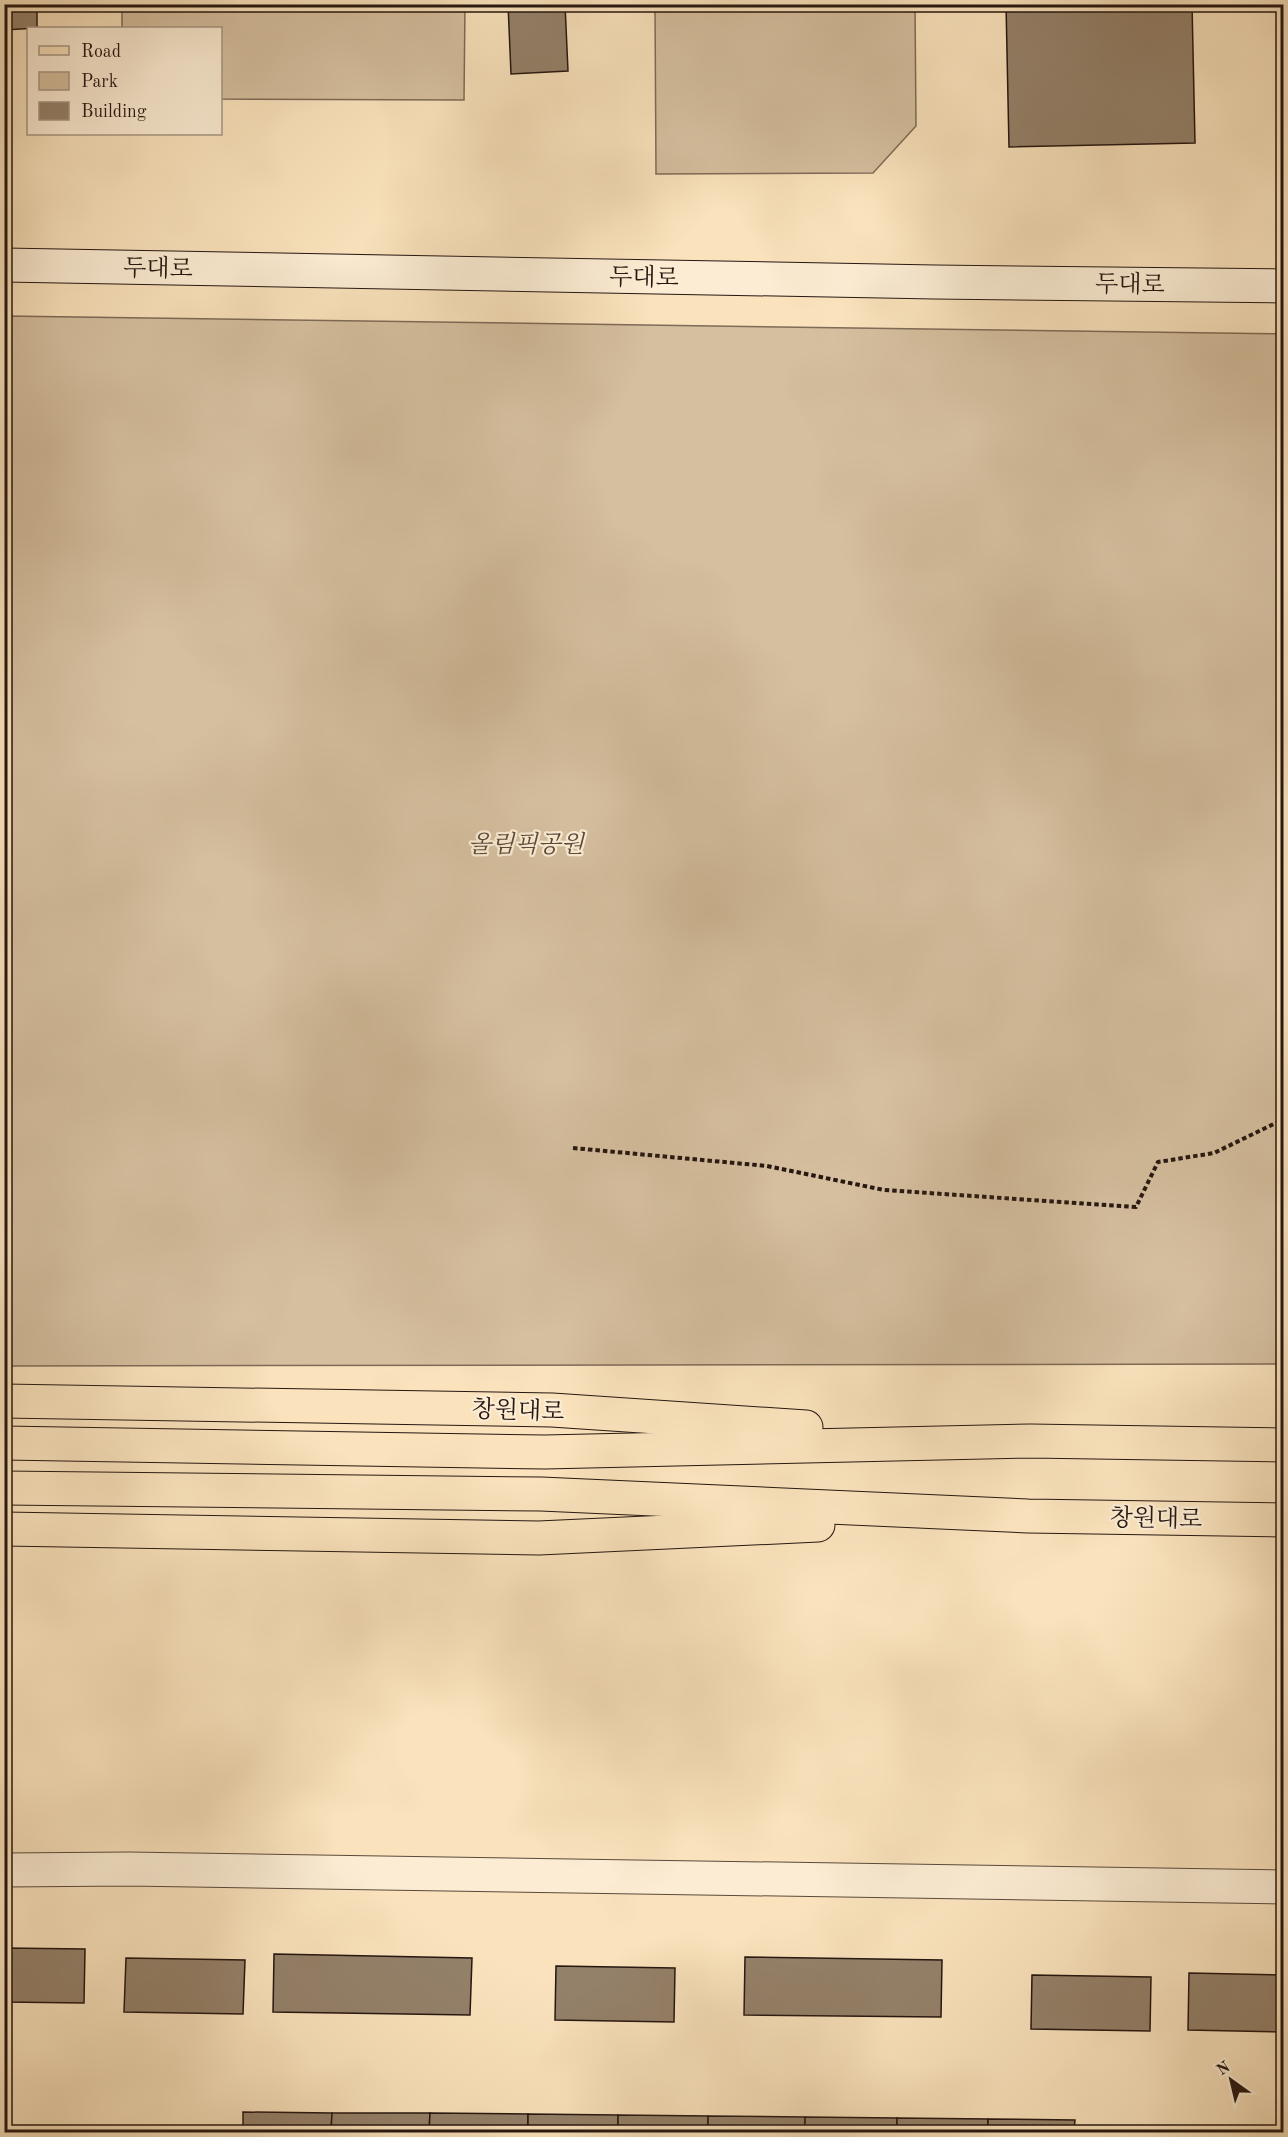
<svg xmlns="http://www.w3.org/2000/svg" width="1288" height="2137" viewBox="0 0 1288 2137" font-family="'Old Standard TT','Noto Serif KR',serif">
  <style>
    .green { fill: #d5bf9f; stroke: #7e6b58; stroke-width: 1.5 }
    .building { fill: #94816a; stroke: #261711; stroke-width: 1.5 }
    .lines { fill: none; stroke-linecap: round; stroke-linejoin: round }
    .street-casing { stroke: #5b4a3c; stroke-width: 35 }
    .secondary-casing { stroke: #261711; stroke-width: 35 }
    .primary-casing { stroke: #261711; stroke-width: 35 }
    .path { stroke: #261711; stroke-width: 4; stroke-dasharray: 4.5 3; stroke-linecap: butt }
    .street { stroke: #fbecd3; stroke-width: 33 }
    .secondary { stroke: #fbecd3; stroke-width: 33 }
    .primary { stroke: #f9e2bc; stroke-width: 33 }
    .labels { text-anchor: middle; stroke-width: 4.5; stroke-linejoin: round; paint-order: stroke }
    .street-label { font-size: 24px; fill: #261711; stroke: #fbecd3 }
    .park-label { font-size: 24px; font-style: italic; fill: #5b493c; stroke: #fbecd3 }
  </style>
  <rect width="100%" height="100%" fill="#f9e2bc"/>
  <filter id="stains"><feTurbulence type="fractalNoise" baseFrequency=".00333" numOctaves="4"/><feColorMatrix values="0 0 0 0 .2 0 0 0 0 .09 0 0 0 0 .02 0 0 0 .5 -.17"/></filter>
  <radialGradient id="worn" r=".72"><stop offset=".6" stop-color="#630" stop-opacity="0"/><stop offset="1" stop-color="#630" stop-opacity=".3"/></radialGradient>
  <g class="green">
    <path d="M 122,5 L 465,5 L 464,100 L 221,99 L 220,28 L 122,28 Z"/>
    <path d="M 655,5 L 915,5 L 916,126 L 873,173 L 656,174 Z"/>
    <path d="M 5,316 L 1283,334 L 1283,1364 L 5,1366 Z"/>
  </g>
  <g class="building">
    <path d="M 4,4 L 37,4 L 37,28 L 4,30 Z"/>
    <path d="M 508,4 L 565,4 L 568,71 L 511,74 Z"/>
    <path d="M 1006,4 L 1192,4 L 1195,143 L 1009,147 Z"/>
    <path d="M 4,1948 L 85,1949 L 84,2003 L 4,2002 Z"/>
    <path d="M 274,1954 L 472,1958 L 470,2015 L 273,2012 Z"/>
    <path d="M 745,1957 L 942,1960 L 941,2017 L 744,2015 Z"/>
    <path d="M 126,1958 L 245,1960 L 243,2014 L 124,2012 Z"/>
    <path d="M 556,1966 L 675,1968 L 674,2022 L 555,2020 Z"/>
    <path d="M 1189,1973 L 1284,1975 L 1284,2032 L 1188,2030 Z"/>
    <path d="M 1032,1975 L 1151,1977 L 1150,2031 L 1031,2029 Z"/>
    <path d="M 243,2112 L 332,2113 L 331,2132 L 243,2132 Z"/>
    <path d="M 332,2113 L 430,2113 L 429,2132 L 331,2132 Z"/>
    <path d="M 430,2113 L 528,2114 L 528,2132 L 429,2132 Z"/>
    <path d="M 528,2114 L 618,2115 L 618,2132 L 528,2132 Z"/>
    <path d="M 618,2115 L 708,2116 L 708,2132 L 618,2132 Z"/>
    <path d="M 708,2116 L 805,2117 L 805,2132 L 708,2132 Z"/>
    <path d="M 805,2117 L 897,2118 L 897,2132 L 805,2132 Z"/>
    <path d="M 897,2118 L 988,2119 L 988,2132 L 897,2132 Z"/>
    <path d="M 988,2119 L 1075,2120 L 1074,2132 L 988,2132 Z"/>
  </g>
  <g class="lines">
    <g class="street-casing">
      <path id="street" d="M 4,1870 L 129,1869 L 1284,1887"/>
    </g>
    <g class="secondary-casing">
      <path id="secondary" d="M 4,265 L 935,282 L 1284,286"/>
    </g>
    <g class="primary-casing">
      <g id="primary">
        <path d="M 4,1401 L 552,1410 L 806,1427"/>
        <path d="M 4,1443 L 545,1452 L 1030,1441 L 1284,1445"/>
        <path d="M 4,1488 L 541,1494 L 1028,1516 L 1284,1520"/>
        <path d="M 4,1529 L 539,1538 L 818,1525"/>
      </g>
    </g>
    <path class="path" d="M 573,1148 L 767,1166 L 884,1190 L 1136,1207 L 1158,1162 L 1214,1153 L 1284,1119"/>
    <use href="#street" class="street"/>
    <use href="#secondary" class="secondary"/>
    <use href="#primary" class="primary"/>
  </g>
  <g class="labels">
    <g class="street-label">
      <text transform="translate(158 268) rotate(1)" y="8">두대로</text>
      <text transform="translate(644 277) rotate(1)" y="8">두대로</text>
      <text transform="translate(1130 284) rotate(1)" y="8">두대로</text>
      <text transform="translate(518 1410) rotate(2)" y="8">창원대로</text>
      <text transform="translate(1156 1518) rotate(1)" y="8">창원대로</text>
    </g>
    <g class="park-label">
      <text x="526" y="852">올림픽공원</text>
    </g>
  </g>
  <rect width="1288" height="2137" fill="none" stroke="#f9e2bc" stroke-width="24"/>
  <rect x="6" y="6" width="1276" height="2125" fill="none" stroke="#261711" stroke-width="3"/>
  <rect x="12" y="12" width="1264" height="2113" fill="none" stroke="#261711" stroke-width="1.5"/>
  <rect x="27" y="27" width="195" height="108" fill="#fbecd3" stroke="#a69785" stroke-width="1.5"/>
  <rect x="39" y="46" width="30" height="9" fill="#f9e2bc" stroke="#a69785" stroke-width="1.5"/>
  <text x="81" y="57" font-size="18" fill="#261711">Road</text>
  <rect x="39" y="72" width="30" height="18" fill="#d5bf9f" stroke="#a69785" stroke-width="1.5"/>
  <text x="81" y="87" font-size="18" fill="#261711">Park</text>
  <rect x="39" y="102" width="30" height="18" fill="#94816a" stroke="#a69785" stroke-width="1.5"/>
  <text x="81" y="117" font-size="18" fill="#261711">Building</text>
  <g transform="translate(1231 2080) rotate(326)" stroke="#fbecd3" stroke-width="4.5" paint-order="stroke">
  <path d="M0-4.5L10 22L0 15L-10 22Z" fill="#261711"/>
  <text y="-9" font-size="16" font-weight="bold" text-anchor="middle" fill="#261711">N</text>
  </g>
  <rect width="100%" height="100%" filter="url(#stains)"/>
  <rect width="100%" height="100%" fill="url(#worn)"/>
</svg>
